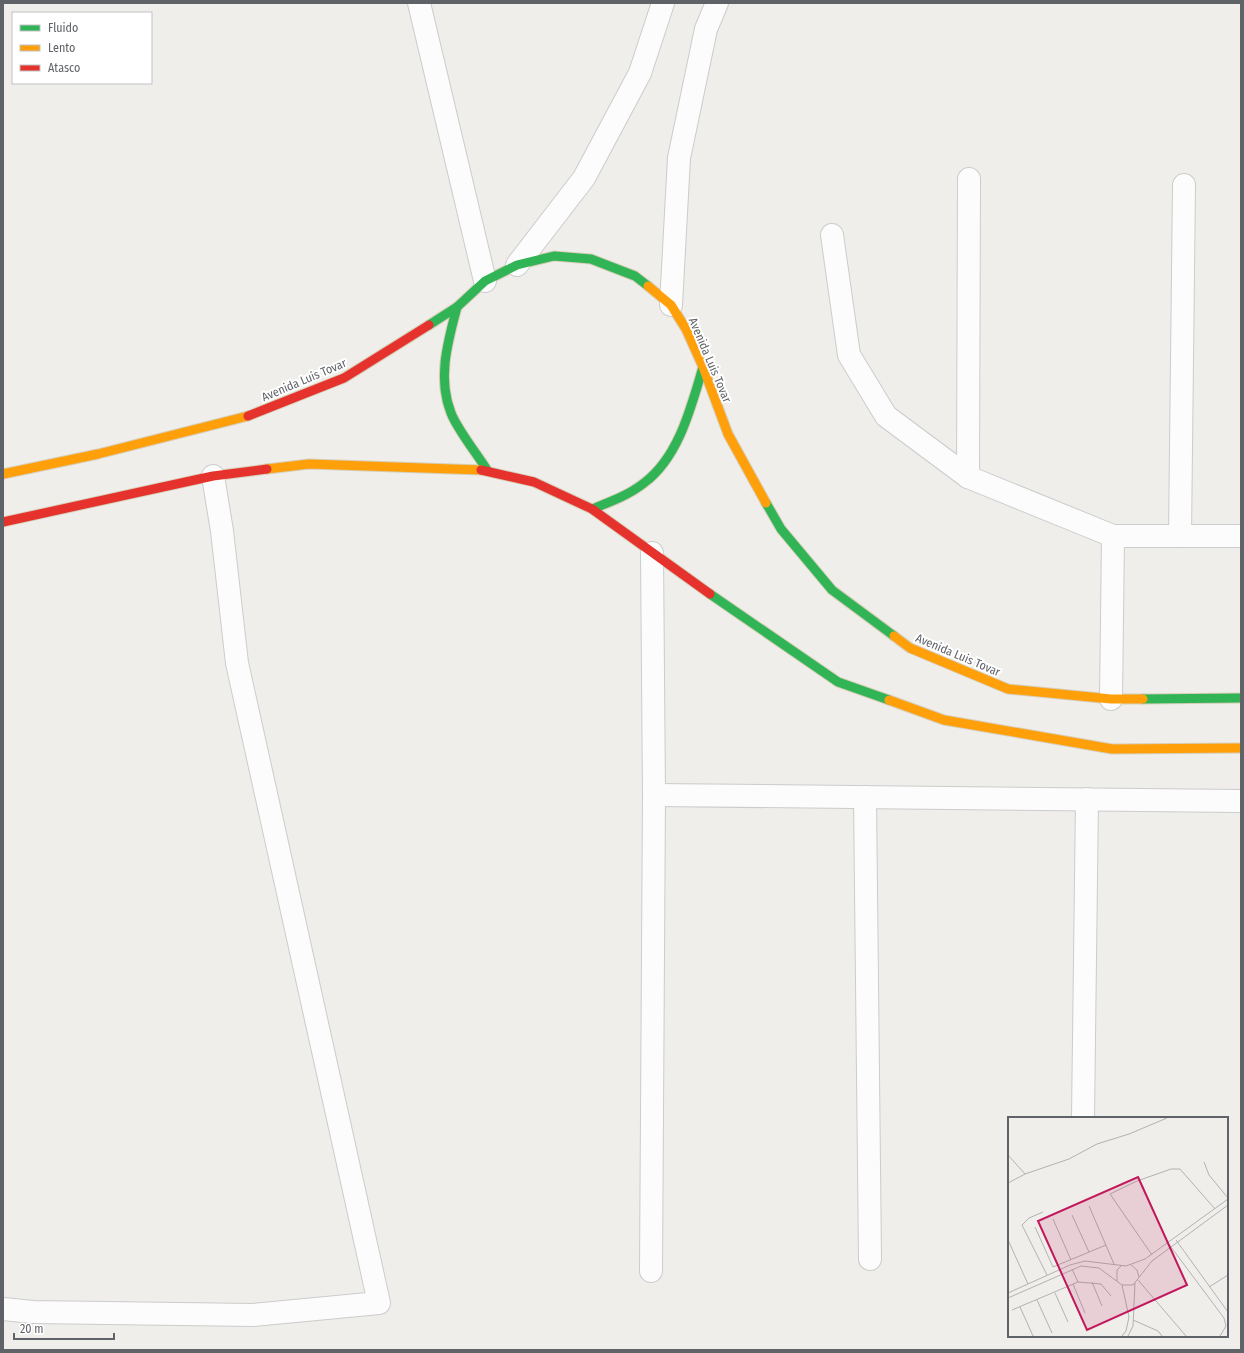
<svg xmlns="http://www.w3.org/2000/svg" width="1244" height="1353" viewBox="0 0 1244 1353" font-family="'Fira Sans Condensed',sans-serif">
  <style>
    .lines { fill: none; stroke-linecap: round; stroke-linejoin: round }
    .street-casing { stroke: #cbcccc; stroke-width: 24 }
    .fast-casing { stroke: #d7ceb8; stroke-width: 11 }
    .slow-casing { stroke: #d7ceb8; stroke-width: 11 }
    .jam-casing { stroke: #d7ceb8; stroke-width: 11 }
    .street { stroke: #fdfcfc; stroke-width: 22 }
    .fast { stroke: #30b455; stroke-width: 9 }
    .slow { stroke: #ff9f0a; stroke-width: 9 }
    .jam { stroke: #e5322d; stroke-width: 9 }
    .labels { text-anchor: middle; stroke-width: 4; stroke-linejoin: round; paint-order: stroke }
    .street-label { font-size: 12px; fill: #5f6368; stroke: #fff }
    .inset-road { fill: none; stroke: #b1b2b2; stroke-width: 1 }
    .view { fill: #c2185b; fill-opacity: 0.15; stroke: #c2185b; stroke-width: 2 }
    .inset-edge { fill: none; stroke: #5f6368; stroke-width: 2 }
  </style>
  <rect width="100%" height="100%" fill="#efeeea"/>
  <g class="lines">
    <g class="street-casing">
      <g id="street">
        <path d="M 419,3 L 485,281"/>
        <path d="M 832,235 L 849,355 L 886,416 L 968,477 L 1113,536 L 1241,536"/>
        <path d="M 517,265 L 584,178 L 640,73 L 663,3"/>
        <path d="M 671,305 L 679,158 L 706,29 L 717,3"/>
        <path d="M 968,477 L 969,179"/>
        <path d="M 1180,536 L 1184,185"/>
        <path d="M 1111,699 L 1113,536"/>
        <path d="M 654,795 L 1241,801"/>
        <path d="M 865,797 L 870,1259"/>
        <path d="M 1083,1118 L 1087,799"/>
        <path d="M 651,1271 L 654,795 L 652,553"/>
        <path d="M 3,1309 L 33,1312 L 253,1315 L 379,1303 L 237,663 L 222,531 L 213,476"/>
      </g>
    </g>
    <g class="fast-casing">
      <g id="fast">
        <path d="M 457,307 C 448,341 437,378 451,413 C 457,429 477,454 487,470"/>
        <path d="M 429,325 L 457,307 L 485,281 L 517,265 L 554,256 L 591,259 L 635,276 L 648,286"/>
        <path d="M 766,503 L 781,529 L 832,590 L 894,636"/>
        <path d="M 592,509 C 610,502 629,495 644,483 C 679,457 691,407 703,367"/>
        <path d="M 710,594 L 838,682 L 889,700"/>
        <path d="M 1143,699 L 1241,698"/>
      </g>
    </g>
    <g class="slow-casing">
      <g id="slow">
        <path d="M 648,286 L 671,305 L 686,329 L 703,367 L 728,434 L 766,503"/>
        <path d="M 267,469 L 309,464 L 481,470"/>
        <path d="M 3,474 L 98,454 L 248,416"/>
        <path d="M 894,636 L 910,648 L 1008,689 L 1111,699 L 1143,699"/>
        <path d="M 889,700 L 944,720 L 1112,749 L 1241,748"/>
      </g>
    </g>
    <g class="jam-casing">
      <g id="jam">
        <path d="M 248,416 L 344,378 L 429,325"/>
        <path d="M 481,470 L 534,482 L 592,509 L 710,594"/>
        <path d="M 3,522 L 213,476 L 267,469"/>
      </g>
    </g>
    <use href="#street" class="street"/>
    <use href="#fast" class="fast"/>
    <use href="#slow" class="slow"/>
    <use href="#jam" class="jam"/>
  </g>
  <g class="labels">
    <g class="street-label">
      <text transform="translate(710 360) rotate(67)" y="4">Avenida Luis Tovar</text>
      <text transform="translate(304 380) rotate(-23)" y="4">Avenida Luis Tovar</text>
      <text transform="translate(958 655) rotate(23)" y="4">Avenida Luis Tovar</text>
    </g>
  </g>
  <g transform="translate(1008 1117)">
    <rect width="220" height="220" fill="#efeeea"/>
    <path class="inset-road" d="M 0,38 L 17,57M 196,45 L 201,58 L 220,81M 0,66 L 17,57 L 61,42 L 89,27 L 121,17 L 159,1M 81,89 L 106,147M 35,95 L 21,101 L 14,108 L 39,158M 64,98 L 81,135M 45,102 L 63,143M 27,110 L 45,150 L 98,128M 0,123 L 20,167M 168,123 L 220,195M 160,126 L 216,201 L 218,209 L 212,219M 144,138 L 102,77 L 129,64 L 163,52 L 172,52 L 207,92M 123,148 L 129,153 L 131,160M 64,152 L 70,165M 130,163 L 178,219M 109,164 L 109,153 L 113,149M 84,165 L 94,189M 65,167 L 77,196M 114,168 L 121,200 L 118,214 L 114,219M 201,170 L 220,158M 0,176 L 62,148 L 77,144 L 118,149 L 137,142 L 220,82M 47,176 L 60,205M 0,181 L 73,149 L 91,151 L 114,168 L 125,168 L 144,144 L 220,88M 29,183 L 44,216M 12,190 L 25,219M 4,193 L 70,165 L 93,167 L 103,179M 125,203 L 150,214 L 154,219M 120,219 L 125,209 L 127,166"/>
    <path class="view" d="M 130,60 L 179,168 L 79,213 L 30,104 Z"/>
    <rect width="220" height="220" class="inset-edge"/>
  </g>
  <rect width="1244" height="1353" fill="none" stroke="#5f6368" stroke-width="8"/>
  <rect x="12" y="12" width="140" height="72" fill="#ffffff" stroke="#bfc1c3"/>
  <rect x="20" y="25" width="20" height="6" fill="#30b455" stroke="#bfc1c3"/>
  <text x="48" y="32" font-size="12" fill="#5f6368">Fluido</text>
  <rect x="20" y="45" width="20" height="6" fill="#ff9f0a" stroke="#bfc1c3"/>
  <text x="48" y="52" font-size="12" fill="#5f6368">Lento</text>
  <rect x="20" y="65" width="20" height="6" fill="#e5322d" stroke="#bfc1c3"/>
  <text x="48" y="72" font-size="12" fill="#5f6368">Atasco</text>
  <path d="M14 1333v6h100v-6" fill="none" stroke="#5f6368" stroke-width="2"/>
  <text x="20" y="1333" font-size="12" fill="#5f6368" stroke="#ffffff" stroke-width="3" paint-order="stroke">20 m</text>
</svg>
